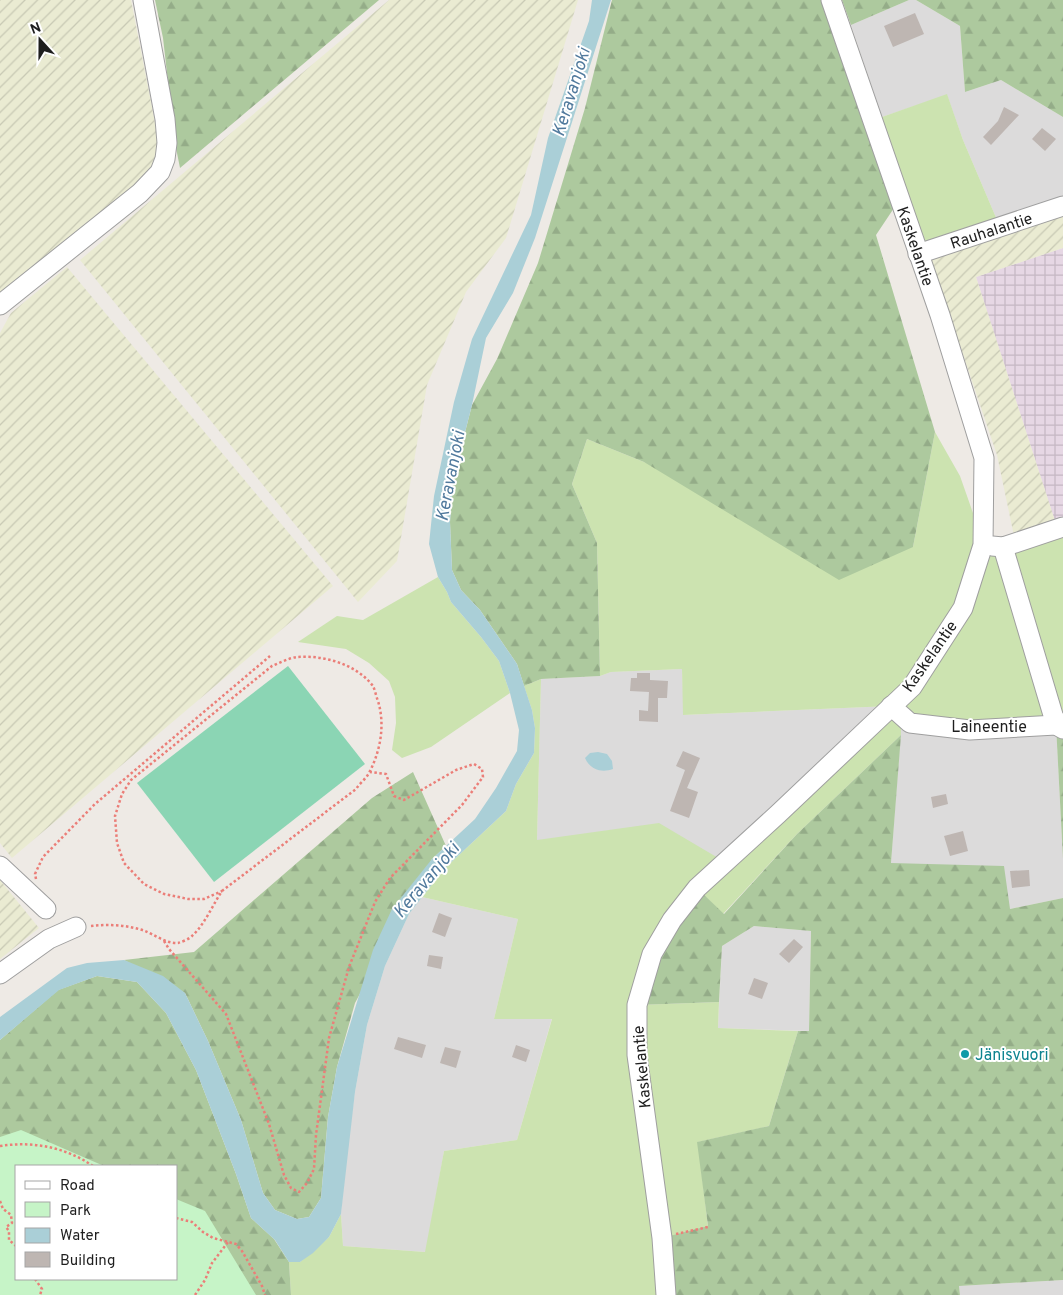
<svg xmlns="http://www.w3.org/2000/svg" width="1063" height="1295" viewBox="0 0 1063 1295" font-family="Overpass,sans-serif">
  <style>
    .residential { fill: #dcdbdb }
    .industrial { fill: url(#industrial-grid) }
    .farmland { fill: url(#farmland-furrows) }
    .grass { fill: #cce3b0; fill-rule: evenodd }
    .forest { fill: url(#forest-firs); fill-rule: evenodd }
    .park { fill: #c6f4c7 }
    .pitch { fill: #8bd5b4 }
    .water { fill: #aacfd7 }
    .building { fill: #beb6b2 }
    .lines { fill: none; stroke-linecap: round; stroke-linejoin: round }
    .minor-casing { stroke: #9f9f9f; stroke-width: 21 }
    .path { stroke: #eb7e78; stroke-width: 2.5; stroke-dasharray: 2.5 2.5; stroke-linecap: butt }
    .minor { stroke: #fff; stroke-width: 19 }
    .culture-dot { fill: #0f9aa8; stroke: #fff; stroke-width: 2 }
    .labels { text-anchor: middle; stroke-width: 4; stroke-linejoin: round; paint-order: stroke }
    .street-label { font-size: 16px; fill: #1e1e1e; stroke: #fff }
    .culture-label { font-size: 16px; fill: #0d838f; stroke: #fff; text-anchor: start }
    .water-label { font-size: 18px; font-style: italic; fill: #517a9d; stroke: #fff }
  </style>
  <defs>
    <pattern id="industrial-grid" width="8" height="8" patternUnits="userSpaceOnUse" patternTransform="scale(1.25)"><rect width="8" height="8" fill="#e6d7e4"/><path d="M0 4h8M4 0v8" fill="none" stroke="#c5b8c3"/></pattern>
    <pattern id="farmland-furrows" width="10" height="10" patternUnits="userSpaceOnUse" patternTransform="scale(1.25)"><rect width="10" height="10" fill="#eaebd2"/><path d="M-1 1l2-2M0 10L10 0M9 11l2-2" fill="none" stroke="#c8c9b4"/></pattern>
    <pattern id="forest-firs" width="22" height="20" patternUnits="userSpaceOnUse" patternTransform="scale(1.25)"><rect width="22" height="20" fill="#adc99e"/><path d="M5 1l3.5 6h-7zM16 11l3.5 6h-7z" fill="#94ac88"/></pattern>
  </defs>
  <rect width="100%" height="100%" fill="#eeeae5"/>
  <g class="residential">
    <path d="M 909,0 L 916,0 L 960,26 L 965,92 L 1001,80 L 1063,117 L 1063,206 L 1000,227 L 963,140 L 947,95 L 882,117 L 851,25 Z"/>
    <path d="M 682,669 L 684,715 L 891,706 L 725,862 L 537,840 L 541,679 L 600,676 L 611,672 Z"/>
    <path d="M 902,716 L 1056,725 L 1063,859 L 1063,898 L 1010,909 L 891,863 Z"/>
    <path d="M 422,897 L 518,919 L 494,1019 L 552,1018 L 517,1140 L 444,1151 L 426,1252 L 343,1246 L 341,1214 L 346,1156 L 355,1092 L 367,1025 L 385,966 L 409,914 Z"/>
    <path d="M 754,926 L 811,931 L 809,1031 L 718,1028 L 722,946 Z"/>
    <path d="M 1063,1280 L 1063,1295 L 960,1295 L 959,1286 Z"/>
  </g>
  <path class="industrial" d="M 1063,248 L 1063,518 L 1055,521 L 976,277 Z"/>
  <g class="farmland">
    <path d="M 0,0 L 131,0 L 159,143 L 153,168 L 131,191 L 0,298 Z"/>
    <path d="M 389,0 L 578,0 L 506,238 L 466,292 L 427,385 L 397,561 L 358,602 L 80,260 Z"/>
    <path d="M 1063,206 L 1063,248 L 976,277 L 1055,521 L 1014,536 L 997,455 L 928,251 Z"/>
    <path d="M 67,267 L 333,586 L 12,858 L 0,843 L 0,333 L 11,313 Z"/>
    <path d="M 0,880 L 39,928 L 0,959 Z"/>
  </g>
  <g class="grass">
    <path d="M 947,94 L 963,140 L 1000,227 L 928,251 L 882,117 Z"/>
    <path d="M 935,432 L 960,476 L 987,553 L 1063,527 L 1063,729 L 910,723 L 891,706 L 683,715 L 682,669 L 611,672 L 600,676 L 597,543 L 572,484 L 587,439 L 644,462 L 913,547 ZM 936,647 L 892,704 L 911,670 Z"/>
    <path d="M 438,577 L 447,592 L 451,602 L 481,637 L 499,661 L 510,693 L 431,747 L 402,758 L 392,750 L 396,723 L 395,697 L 389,681 L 369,663 L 346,649 L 298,642 L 337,616 L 363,620 Z"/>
    <path d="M 541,679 L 537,840 L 659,823 L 725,862 L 884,713 L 901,724 L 901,735 L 797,834 L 723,914 L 697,888 L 637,1005 L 719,1002 L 718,1028 L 798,1031 L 769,1126 L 698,1142 L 708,1227 L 666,1295 L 291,1295 L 289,1262 L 300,1262 L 329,1237 L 341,1214 L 343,1246 L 425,1252 L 444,1151 L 517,1140 L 552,1019 L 494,1019 L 518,919 L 422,897 L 444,869 L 506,811 L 516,784 L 534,753 L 535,728 L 532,710 L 524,686 Z"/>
  </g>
  <g class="forest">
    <path d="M 155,0 L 379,0 L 180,168 L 175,143 L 163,38 Z"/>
    <path d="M 612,0 L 831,0 L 900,199 L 876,235 L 935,432 L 913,547 L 839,580 L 644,462 L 587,439 L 572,484 L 597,543 L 600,676 L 541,679 L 524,686 L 517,664 L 480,610 L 461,590 L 452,570 L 450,522 L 453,479 L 472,405 L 497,359 L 538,263 L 585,108 Z"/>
    <path d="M 842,0 L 909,0 L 851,25 Z"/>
    <path d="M 916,0 L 1063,0 L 1063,117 L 1001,80 L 965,92 L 960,26 Z"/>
    <path d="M 1056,725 L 1063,729 L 1063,859 Z"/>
    <path d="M 901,735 L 891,863 L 1004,866 L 1010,909 L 1063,898 L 1063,1280 L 959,1286 L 960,1295 L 666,1295 L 662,1238 L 708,1226 L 697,1142 L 769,1126 L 798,1031 L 809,1031 L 811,931 L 754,926 L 722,946 L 719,1002 L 637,1005 L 652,954 L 697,888 L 724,914 L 797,834 Z"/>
    <path d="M 413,772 L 446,846 L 432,859 L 355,1003 L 337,1067 L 328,1117 L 321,1198 L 309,1217 L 297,1219 L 275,1210 L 263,1193 L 241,1120 L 208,1041 L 185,993 L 124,960 L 194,952 L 372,798 Z"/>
    <path d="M 97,976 L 137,982 L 166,1013 L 196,1070 L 236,1174 L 251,1218 L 274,1239 L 289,1262 L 291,1295 L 0,1295 L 0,1040 L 58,990 ZM 16,1166 L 176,1166 L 176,1279 L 16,1279 Z"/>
  </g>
  <path class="park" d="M 21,1130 L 104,1166 L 16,1166 L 16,1279 L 176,1279 L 176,1199 L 205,1211 L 256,1295 L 0,1295 L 0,1137 Z"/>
  <path class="pitch" d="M 288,666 L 365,764 L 214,882 L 137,783 Z"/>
  <g class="water">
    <path d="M 592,0 L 611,0 L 535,238 L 513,293 L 486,338 L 472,405 L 453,479 L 450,522 L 452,570 L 461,590 L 480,610 L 517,664 L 532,710 L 535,728 L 534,753 L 516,784 L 506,811 L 444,869 L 409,914 L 385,966 L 367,1025 L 355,1092 L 341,1214 L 329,1237 L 313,1253 L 300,1262 L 289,1262 L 275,1240 L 251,1218 L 236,1174 L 196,1070 L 166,1013 L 137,982 L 97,976 L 59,990 L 0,1040 L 0,1017 L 67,968 L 87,963 L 124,960 L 163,976 L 185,993 L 208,1041 L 241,1120 L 263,1193 L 275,1210 L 297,1219 L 309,1217 L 321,1198 L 328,1117 L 337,1067 L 373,950 L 392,909 L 432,859 L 475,819 L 496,788 L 517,751 L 519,730 L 510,693 L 499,661 L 481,637 L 451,602 L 447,592 L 438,577 L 429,544 L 434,496 L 454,402 L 472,339 L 531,215 L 548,138 L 589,21 Z"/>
    <path d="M 598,752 L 607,754 L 612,761 L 613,769 C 602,773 590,770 585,758 L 590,753 Z"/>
  </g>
  <g class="building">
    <path d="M 915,13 L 924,34 L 893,47 L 884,26 Z"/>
    <path d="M 1004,107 L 1019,115 L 991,145 L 983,137 L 998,121 Z"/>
    <path d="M 1042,128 L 1056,139 L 1045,151 L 1032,139 Z"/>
    <path d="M 637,673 L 650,673 L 650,680 L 668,681 L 667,698 L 658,698 L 658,722 L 639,721 L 639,710 L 648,711 L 649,692 L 630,691 L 631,678 L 637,678 Z"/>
    <path d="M 683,751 L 700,758 L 687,788 L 698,792 L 689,818 L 670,811 L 685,770 L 676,766 Z"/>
    <path d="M 946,794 L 948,804 L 933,808 L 931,797 Z"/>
    <path d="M 963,831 L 968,851 L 950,856 L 944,836 Z"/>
    <path d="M 1029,870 L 1030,886 L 1012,888 L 1010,871 Z"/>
    <path d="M 439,913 L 452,918 L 445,937 L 432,932 Z"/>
    <path d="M 794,939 L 803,947 L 789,963 L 779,954 Z"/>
    <path d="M 429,955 L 443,957 L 441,969 L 427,966 Z"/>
    <path d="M 754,978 L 768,983 L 762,999 L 748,994 Z"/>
    <path d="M 398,1037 L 426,1045 L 422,1058 L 394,1049 Z"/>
    <path d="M 516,1045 L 530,1050 L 526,1062 L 512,1057 Z"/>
    <path d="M 445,1047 L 461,1051 L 456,1068 L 440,1063 Z"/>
  </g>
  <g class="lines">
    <g class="minor-casing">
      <g id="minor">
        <path d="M 918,254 L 1063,206"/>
        <path d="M 0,305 L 140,193 L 160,172 L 165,159 L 167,143 L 165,119 L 143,0"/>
        <path d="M 992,546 L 1003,547 L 1063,527"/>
        <path d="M 1003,547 L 1056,725 L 1063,723"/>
        <path d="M 891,706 L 910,723 L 970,730 L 1056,725 L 1063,729"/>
        <path d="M 0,866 L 46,909"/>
        <path d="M 0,974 L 49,939 L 76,927"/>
        <path d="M 666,1295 L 662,1238 L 637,1055 L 637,1005 L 652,954 L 672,920 L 697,888 L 778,814 L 912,687 L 963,608 L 983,545 L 984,458 L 940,315 L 831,0"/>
      </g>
    </g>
    <g class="path">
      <path d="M 36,879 L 35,874 L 43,857 L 95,804 L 270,656"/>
      <path d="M 91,926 C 109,924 128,925 145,931 C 155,935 167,944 178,943 C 182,942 189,939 192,936 C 205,924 212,906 222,891 L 356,789 C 360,783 367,778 370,771 C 381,749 385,724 378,701 C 376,696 375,690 373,686 C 356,664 324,655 297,657 C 289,658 279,663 272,666 L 131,780 L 122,794 L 115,816 L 117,843 L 124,863 L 144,884 L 164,894 L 188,899 L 204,899 L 222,891"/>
      <path d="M 164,941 L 169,949 L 226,1014 L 269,1124 L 284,1175 L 291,1188 L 299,1192 L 307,1183 L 314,1169 L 316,1135 L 329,1038 L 349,967 L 375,902 L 390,878 L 462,805 L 483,777 L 482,769 L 474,764 L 456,770 L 404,800 L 394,796 L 386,774 L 370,772"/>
      <path d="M 0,1146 C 33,1141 65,1147 93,1166"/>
      <path d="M 0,1201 L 3,1209 L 11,1215 L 12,1223 L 6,1227 L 9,1231 L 9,1240 L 16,1246"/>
      <path d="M 176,1218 L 192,1222 L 203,1232 L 213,1238 L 236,1244 L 242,1251 L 262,1286 L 265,1295"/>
      <path d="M 676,1234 L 708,1227"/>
      <path d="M 35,1279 L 42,1289 L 40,1295"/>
      <path d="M 195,1295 L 205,1280 L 212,1263 L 228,1242"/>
    </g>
    <use href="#minor" class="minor"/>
  </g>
  <circle class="culture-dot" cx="965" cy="1054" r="5"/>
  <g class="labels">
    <g class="street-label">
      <text transform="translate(991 230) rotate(-18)" y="6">Rauhalantie</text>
      <text transform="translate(916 246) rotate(71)" y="6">Kaskelantie</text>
      <text transform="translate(929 656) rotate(-55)" y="6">Kaskelantie</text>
      <text x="989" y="732">Laineentie</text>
      <text transform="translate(641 1067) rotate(-95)" y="6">Kaskelantie</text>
    </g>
    <g class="culture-label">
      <text x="975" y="1060">Jänisvuori</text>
    </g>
    <g class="water-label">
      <text transform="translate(571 92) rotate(-73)" y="6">Keravanjoki</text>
      <text transform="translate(450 476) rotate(-79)" y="6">Keravanjoki</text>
      <text transform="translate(426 880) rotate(-50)" y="6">Keravanjoki</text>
    </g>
  </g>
  <rect x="15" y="1165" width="162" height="115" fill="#ffffff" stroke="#a5a5a5"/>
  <rect x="25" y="1181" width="25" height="8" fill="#ffffff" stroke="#a5a5a5"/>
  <text x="60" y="1190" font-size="15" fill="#1e1e1e">Road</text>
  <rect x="25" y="1202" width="25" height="15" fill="#c6f4c7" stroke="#a5a5a5"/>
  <text x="60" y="1215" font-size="15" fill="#1e1e1e">Park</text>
  <rect x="25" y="1228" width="25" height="15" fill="#aacfd7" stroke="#a5a5a5"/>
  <text x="60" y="1240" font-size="15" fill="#1e1e1e">Water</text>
  <rect x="25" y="1252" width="25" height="15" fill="#beb6b2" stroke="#a5a5a5"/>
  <text x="60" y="1265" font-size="15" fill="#1e1e1e">Building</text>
  <g transform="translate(40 40) rotate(339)" stroke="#ffffff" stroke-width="4" paint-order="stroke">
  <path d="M0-4L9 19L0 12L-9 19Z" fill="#1e1e1e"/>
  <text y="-8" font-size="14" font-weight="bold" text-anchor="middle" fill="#1e1e1e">N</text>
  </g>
</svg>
